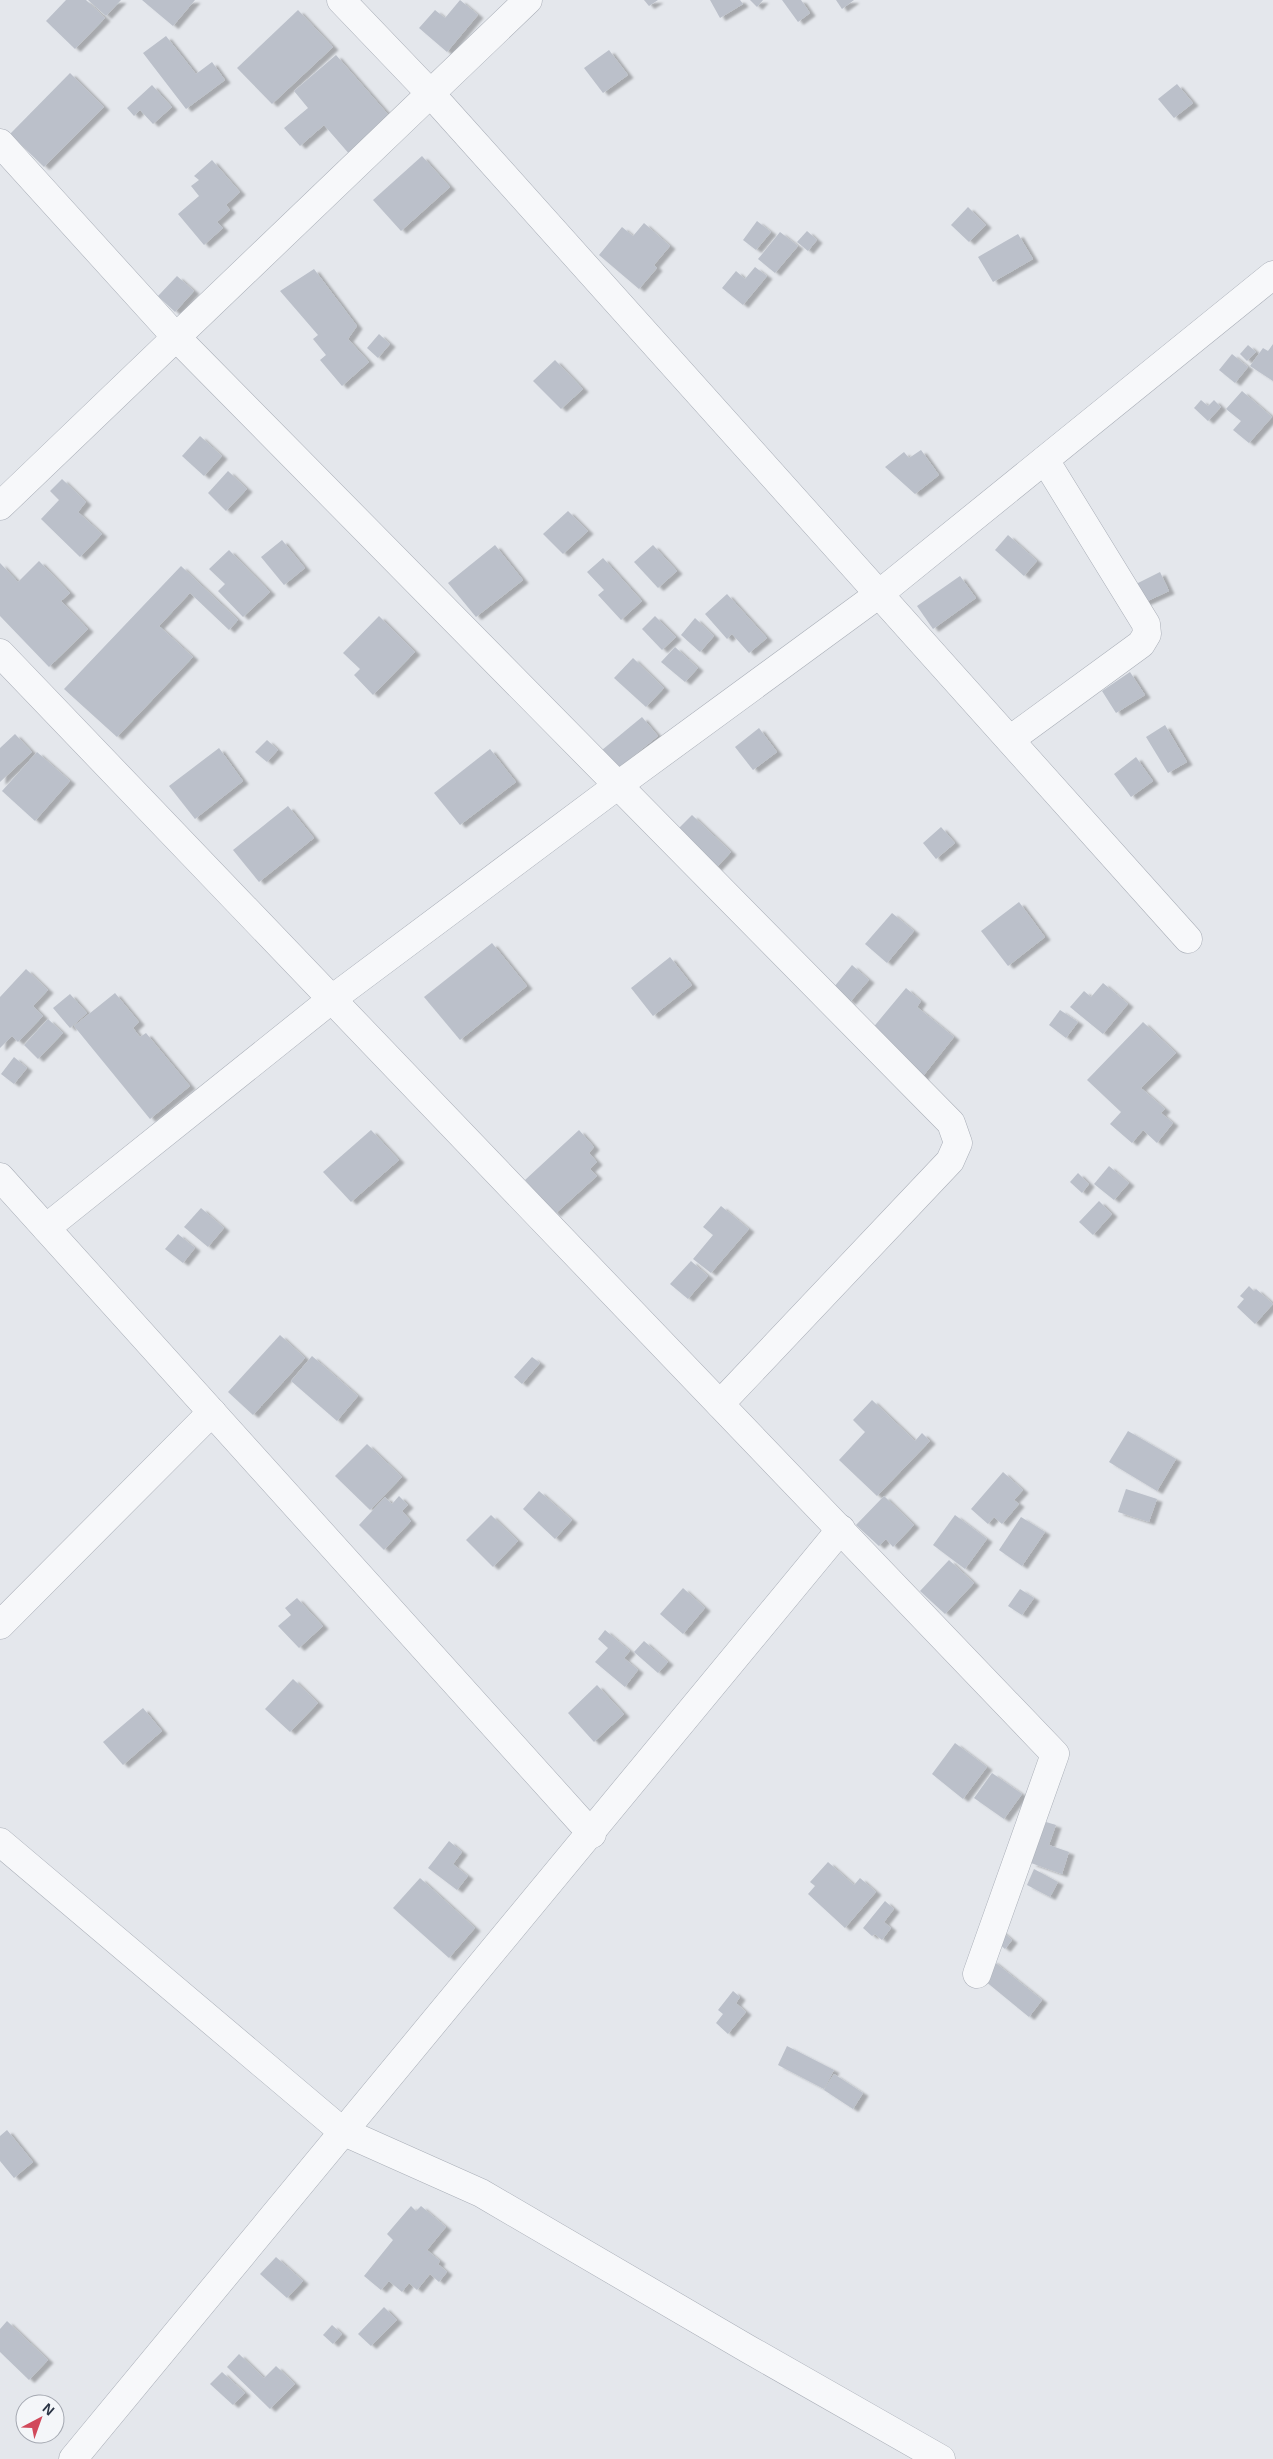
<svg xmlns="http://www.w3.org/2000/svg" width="1273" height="2459" viewBox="0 0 1273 2459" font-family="Arial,sans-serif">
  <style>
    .building { fill: #bbc0ca; filter: url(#shadow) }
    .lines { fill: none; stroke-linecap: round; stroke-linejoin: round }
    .street-casing { stroke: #a9aeb7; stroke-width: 29 }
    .street { stroke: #f7f8fa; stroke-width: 28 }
  </style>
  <defs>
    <filter id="shadow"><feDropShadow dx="5.5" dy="3" stdDeviation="1" flood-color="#0004"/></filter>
  </defs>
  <rect width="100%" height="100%" fill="#e4e7ec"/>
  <g class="building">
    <path d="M 66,0 L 86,0 L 105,18 L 75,49 L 46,21 Z"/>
    <path d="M 88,0 L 121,0 L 106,16 Z"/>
    <path d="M 142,0 L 195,0 L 173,26 Z"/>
    <path d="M 460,0 L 478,15 L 447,52 L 419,28 L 435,10 L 445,18 Z"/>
    <path d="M 644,0 L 658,0 L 649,6 Z"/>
    <path d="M 710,0 L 740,0 L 743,4 L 720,18 Z"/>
    <path d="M 750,0 L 763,0 L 757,7 Z"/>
    <path d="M 782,0 L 801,0 L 810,13 L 798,22 Z"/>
    <path d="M 836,0 L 854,0 L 842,9 Z"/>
    <path d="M 298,10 L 333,47 L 272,104 L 237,68 Z"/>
    <path d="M 166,36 L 196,74 L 212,62 L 225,80 L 186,109 L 143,53 Z"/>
    <path d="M 609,50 L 628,75 L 603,93 L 584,68 Z"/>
    <path d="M 336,55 L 393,120 L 351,156 L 324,125 L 300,146 L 284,128 L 308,108 L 294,91 Z"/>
    <path d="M 70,73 L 104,107 L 44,167 L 10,134 Z"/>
    <path d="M 1177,84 L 1193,103 L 1174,118 L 1158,99 Z"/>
    <path d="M 152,85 L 172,107 L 153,124 L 140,110 L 134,116 L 127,108 Z"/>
    <path d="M 422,156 L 450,187 L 401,231 L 373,200 Z"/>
    <path d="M 212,160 L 240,192 L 226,205 L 230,210 L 217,222 L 223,228 L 204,245 L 178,214 L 199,196 L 191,186 L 199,180 L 194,176 Z"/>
    <path d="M 968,207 L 986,225 L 969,242 L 951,225 Z"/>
    <path d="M 757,221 L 771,232 L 756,250 L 743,240 Z"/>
    <path d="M 644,223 L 670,246 L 654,265 L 657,268 L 639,289 L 599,255 L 622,227 L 633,236 Z"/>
    <path d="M 807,231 L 817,240 L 808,251 L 797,242 Z"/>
    <path d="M 780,232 L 798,246 L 775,273 L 758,259 Z"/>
    <path d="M 1018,234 L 1033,259 L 993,282 L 978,257 Z"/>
    <path d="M 755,267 L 767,276 L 743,305 L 722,288 L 736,271 L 745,279 Z"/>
    <path d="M 314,269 L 357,326 L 348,339 L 369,362 L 342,386 L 320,360 L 326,355 L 313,339 L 318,335 L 280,291 Z"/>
    <path d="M 177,276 L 194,291 L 175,312 L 158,296 Z"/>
    <path d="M 379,334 L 390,344 L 378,358 L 367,348 Z"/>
    <path d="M 1273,344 L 1273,381 L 1250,366 L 1263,348 L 1268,351 Z"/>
    <path d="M 1248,345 L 1256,352 L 1247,361 L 1240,354 Z"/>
    <path d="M 1232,354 L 1248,367 L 1235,383 L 1219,370 Z"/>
    <path d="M 555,360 L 583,389 L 561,409 L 533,381 Z"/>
    <path d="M 1242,391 L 1272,417 L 1249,443 L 1233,430 L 1241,421 L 1226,409 Z"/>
    <path d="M 1201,400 L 1208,406 L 1214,400 L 1221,407 L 1208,421 L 1194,408 Z"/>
    <path d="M 200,436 L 222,456 L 204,476 L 182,456 Z"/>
    <path d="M 921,450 L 939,475 L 915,494 L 885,467 L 904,452 L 909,458 Z"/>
    <path d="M 228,471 L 247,489 L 226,511 L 208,493 Z"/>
    <path d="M 62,479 L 86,502 L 78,512 L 102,534 L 80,557 L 41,519 L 59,500 L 50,491 Z"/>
    <path d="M 568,511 L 588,531 L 563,554 L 543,534 Z"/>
    <path d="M 1008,535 L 1037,561 L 1024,576 L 995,550 Z"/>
    <path d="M 282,540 L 305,568 L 284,585 L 261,557 Z"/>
    <path d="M 495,545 L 523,580 L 476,617 L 448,583 Z"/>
    <path d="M 653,545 L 677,571 L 658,588 L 634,562 Z"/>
    <path d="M 229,550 L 270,592 L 243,617 L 218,591 L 225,584 L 209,569 Z"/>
    <path d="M 603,558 L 642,601 L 621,620 L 598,595 L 604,590 L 587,572 Z"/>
    <path d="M 39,561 L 70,593 L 61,601 L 88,629 L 49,667 L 0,616 L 0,563 L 18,582 Z"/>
    <path d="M 181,566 L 238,620 L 229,630 L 190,593 L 159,626 L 193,657 L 117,737 L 64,689 Z"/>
    <path d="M 1160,572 L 1169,591 L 1141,604 L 1132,586 Z"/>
    <path d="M 960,576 L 976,598 L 933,629 L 917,606 Z"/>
    <path d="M 727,594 L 767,638 L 749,653 L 732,634 L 727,639 L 705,614 Z"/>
    <path d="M 379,616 L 415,652 L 373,695 L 354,675 L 360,669 L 343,653 Z"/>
    <path d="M 655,616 L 676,637 L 662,650 L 642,629 Z"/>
    <path d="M 695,618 L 714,636 L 700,652 L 681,635 Z"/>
    <path d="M 675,647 L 698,668 L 685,682 L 661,662 Z"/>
    <path d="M 633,658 L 664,688 L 646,707 L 614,678 Z"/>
    <path d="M 1130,672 L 1145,695 L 1116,713 L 1102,691 Z"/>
    <path d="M 642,717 L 658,736 L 617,769 L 602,750 Z"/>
    <path d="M 1165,725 L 1187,762 L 1168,773 L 1146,737 Z"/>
    <path d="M 759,728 L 777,752 L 753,770 L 735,747 Z"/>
    <path d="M 15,734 L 32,752 L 0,782 L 0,748 Z"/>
    <path d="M 267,740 L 278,750 L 267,762 L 255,752 Z"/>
    <path d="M 219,748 L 243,781 L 195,819 L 169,786 Z"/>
    <path d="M 490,749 L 516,782 L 460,825 L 434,793 Z"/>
    <path d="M 37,752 L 70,781 L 35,821 L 2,791 Z"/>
    <path d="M 1136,757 L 1153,781 L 1131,797 L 1114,774 Z"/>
    <path d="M 288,806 L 314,838 L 259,882 L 233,850 Z"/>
    <path d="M 692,815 L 731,852 L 716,868 L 676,831 Z"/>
    <path d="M 941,827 L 955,843 L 936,859 L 923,843 Z"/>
    <path d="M 1019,902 L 1045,937 L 1008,966 L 981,931 Z"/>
    <path d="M 892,913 L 914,931 L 887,963 L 865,944 Z"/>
    <path d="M 492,943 L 527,986 L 460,1040 L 424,997 Z"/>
    <path d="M 670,957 L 692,985 L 653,1016 L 631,988 Z"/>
    <path d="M 852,965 L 869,980 L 850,1002 L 834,987 Z"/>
    <path d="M 26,969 L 48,990 L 33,1006 L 43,1016 L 18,1042 L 12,1036 L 0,1048 L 0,997 Z"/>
    <path d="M 1103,983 L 1128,1004 L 1103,1034 L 1070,1007 L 1084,991 L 1091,997 Z"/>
    <path d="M 906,988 L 921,1001 L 917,1007 L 954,1037 L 920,1080 L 866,1036 Z"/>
    <path d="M 115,993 L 139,1022 L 133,1028 L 140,1037 L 146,1033 L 190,1086 L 150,1119 L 74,1026 Z"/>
    <path d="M 70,994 L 87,1013 L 70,1028 L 53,1008 Z"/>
    <path d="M 1060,1010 L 1078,1022 L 1066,1038 L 1049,1025 Z"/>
    <path d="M 48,1019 L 63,1033 L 38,1059 L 24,1045 Z"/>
    <path d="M 1143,1022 L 1176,1053 L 1141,1088 L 1165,1109 L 1161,1113 L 1173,1123 L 1157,1143 L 1143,1130 L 1132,1143 L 1110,1124 L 1121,1112 L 1087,1080 Z"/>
    <path d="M 14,1057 L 27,1068 L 14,1084 L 1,1074 Z"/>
    <path d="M 371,1130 L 399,1160 L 351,1202 L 323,1172 Z"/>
    <path d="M 579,1130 L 594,1147 L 589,1153 L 597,1162 L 590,1169 L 597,1176 L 555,1214 L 525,1180 Z"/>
    <path d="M 1109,1166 L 1129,1183 L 1114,1200 L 1094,1184 Z"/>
    <path d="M 1078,1173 L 1089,1184 L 1082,1193 L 1070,1182 Z"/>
    <path d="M 1099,1201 L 1112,1214 L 1093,1235 L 1079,1222 Z"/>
    <path d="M 721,1206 L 749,1229 L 711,1273 L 693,1259 L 713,1235 L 703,1227 Z"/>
    <path d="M 201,1208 L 224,1228 L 208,1247 L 184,1227 Z"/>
    <path d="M 178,1234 L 195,1248 L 183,1263 L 165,1249 Z"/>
    <path d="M 691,1261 L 708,1276 L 688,1299 L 670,1284 Z"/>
    <path d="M 1249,1286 L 1254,1291 L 1256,1289 L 1273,1304 L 1255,1324 L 1237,1307 L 1244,1299 L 1240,1296 Z"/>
    <path d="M 280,1335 L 305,1358 L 253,1415 L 228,1392 Z"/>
    <path d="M 312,1356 L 358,1396 L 337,1421 L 291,1381 Z"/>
    <path d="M 532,1357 L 540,1363 L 522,1384 L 514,1377 Z"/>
    <path d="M 872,1400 L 915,1441 L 922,1433 L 930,1441 L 877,1496 L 839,1460 L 865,1432 L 853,1420 Z"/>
    <path d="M 1128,1431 L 1176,1459 L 1157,1491 L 1109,1462 Z"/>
    <path d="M 367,1444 L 402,1477 L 370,1510 L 335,1476 Z"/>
    <path d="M 1003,1472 L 1023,1490 L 1014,1500 L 1019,1504 L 1002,1524 L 994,1517 L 988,1524 L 971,1509 Z"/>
    <path d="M 1126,1489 L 1157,1499 L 1149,1522 L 1118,1512 Z"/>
    <path d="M 539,1491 L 572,1520 L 555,1539 L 523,1509 Z"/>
    <path d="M 399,1496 L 408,1505 L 402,1511 L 411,1521 L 384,1550 L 359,1525 L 385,1497 L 392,1504 Z"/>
    <path d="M 884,1496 L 914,1525 L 893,1547 L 886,1539 L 879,1546 L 856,1525 Z"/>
    <path d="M 491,1515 L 518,1541 L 493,1567 L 466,1540 Z"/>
    <path d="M 955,1515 L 987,1539 L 965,1569 L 933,1545 Z"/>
    <path d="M 1021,1517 L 1045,1532 L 1022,1566 L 999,1550 Z"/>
    <path d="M 949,1560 L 974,1583 L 945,1614 L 920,1591 Z"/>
    <path d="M 683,1588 L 705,1608 L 683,1634 L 660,1614 Z"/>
    <path d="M 1020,1589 L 1034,1598 L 1022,1615 L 1008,1606 Z"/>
    <path d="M 297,1598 L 323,1626 L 299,1648 L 278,1626 L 291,1615 L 285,1608 Z"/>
    <path d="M 605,1630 L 630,1651 L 624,1658 L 638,1670 L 625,1687 L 595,1662 L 608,1648 L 598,1639 Z"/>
    <path d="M 644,1641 L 668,1662 L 658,1673 L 634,1652 Z"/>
    <path d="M 293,1679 L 318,1703 L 290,1732 L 265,1709 Z"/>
    <path d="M 597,1685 L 624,1714 L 594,1742 L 568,1713 Z"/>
    <path d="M 143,1708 L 162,1731 L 123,1765 L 103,1742 Z"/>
    <path d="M 955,1743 L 987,1767 L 963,1799 L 932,1774 Z"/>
    <path d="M 992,1773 L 1022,1794 L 1004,1819 L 974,1798 Z"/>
    <path d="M 1046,1822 L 1056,1825 L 1049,1845 L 1069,1852 L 1062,1874 L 1031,1863 Z"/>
    <path d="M 449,1841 L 462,1852 L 453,1864 L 468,1876 L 457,1890 L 428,1868 Z"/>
    <path d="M 828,1862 L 854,1885 L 860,1878 L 876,1892 L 845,1928 L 808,1894 L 815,1886 L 810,1882 Z"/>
    <path d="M 1034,1869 L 1058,1882 L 1050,1897 L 1027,1885 Z"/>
    <path d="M 420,1878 L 475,1928 L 449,1958 L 393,1908 Z"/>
    <path d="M 885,1901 L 894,1909 L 884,1922 L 891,1928 L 882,1940 L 875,1934 L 872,1936 L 863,1928 Z"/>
    <path d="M 1000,1930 L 1012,1940 L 1005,1949 L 993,1939 Z"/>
    <path d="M 992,1960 L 1042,2000 L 1029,2017 L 979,1976 Z"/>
    <path d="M 733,1991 L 740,1997 L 736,2003 L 746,2012 L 728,2034 L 716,2023 L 723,2014 L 718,2010 Z"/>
    <path d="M 787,2046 L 834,2070 L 824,2089 L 778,2065 Z"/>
    <path d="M 834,2074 L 863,2093 L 853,2109 L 824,2090 Z"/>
    <path d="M 7,2130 L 33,2162 L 14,2178 L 0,2161 L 0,2136 Z"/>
    <path d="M 411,2206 L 416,2211 L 421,2206 L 446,2227 L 427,2250 L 440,2261 L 438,2264 L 447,2272 L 439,2282 L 430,2274 L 417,2290 L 409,2283 L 402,2292 L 389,2281 L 381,2290 L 364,2276 L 393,2240 L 387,2234 Z"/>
    <path d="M 276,2257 L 303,2281 L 287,2298 L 260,2274 Z"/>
    <path d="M 384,2307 L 397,2320 L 371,2346 L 358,2334 Z"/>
    <path d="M 7,2321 L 48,2360 L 29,2380 L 0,2352 L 0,2329 Z"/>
    <path d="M 332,2325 L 342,2334 L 333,2344 L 323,2335 Z"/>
    <path d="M 239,2354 L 264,2378 L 276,2366 L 295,2384 L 270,2409 L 227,2367 Z"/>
    <path d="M 222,2372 L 245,2393 L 233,2405 L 210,2384 Z"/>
  </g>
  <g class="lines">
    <g class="street-casing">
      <g id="street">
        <path d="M 341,0 L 430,93 L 1188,939"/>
        <path d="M 0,143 L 176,337 L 951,1123 L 958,1143 L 950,1161 L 720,1404"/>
        <path d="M 0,506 L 528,0"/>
        <path d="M 0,653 L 1055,1754 L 977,1974"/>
        <path d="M 1011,739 L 1141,644 L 1147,634 L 1146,624 L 1045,460"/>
        <path d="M 0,1177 L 592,1834"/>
        <path d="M 46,1228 L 332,999 L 617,786 L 879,594 L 1273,275"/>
        <path d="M 0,1625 L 212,1412"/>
        <path d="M 0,1842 L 342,2131 L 481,2193 L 748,2349 L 941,2459"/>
        <path d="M 73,2459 C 328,2149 586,1841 841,1529"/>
      </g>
    </g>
    <use href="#street" class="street"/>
  </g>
  <g transform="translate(40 2419) rotate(41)"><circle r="24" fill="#f4f6f9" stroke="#a4a8b1"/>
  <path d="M0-4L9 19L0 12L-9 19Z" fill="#d1495b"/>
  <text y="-8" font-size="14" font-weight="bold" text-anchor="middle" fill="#2b3445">N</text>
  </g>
</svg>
